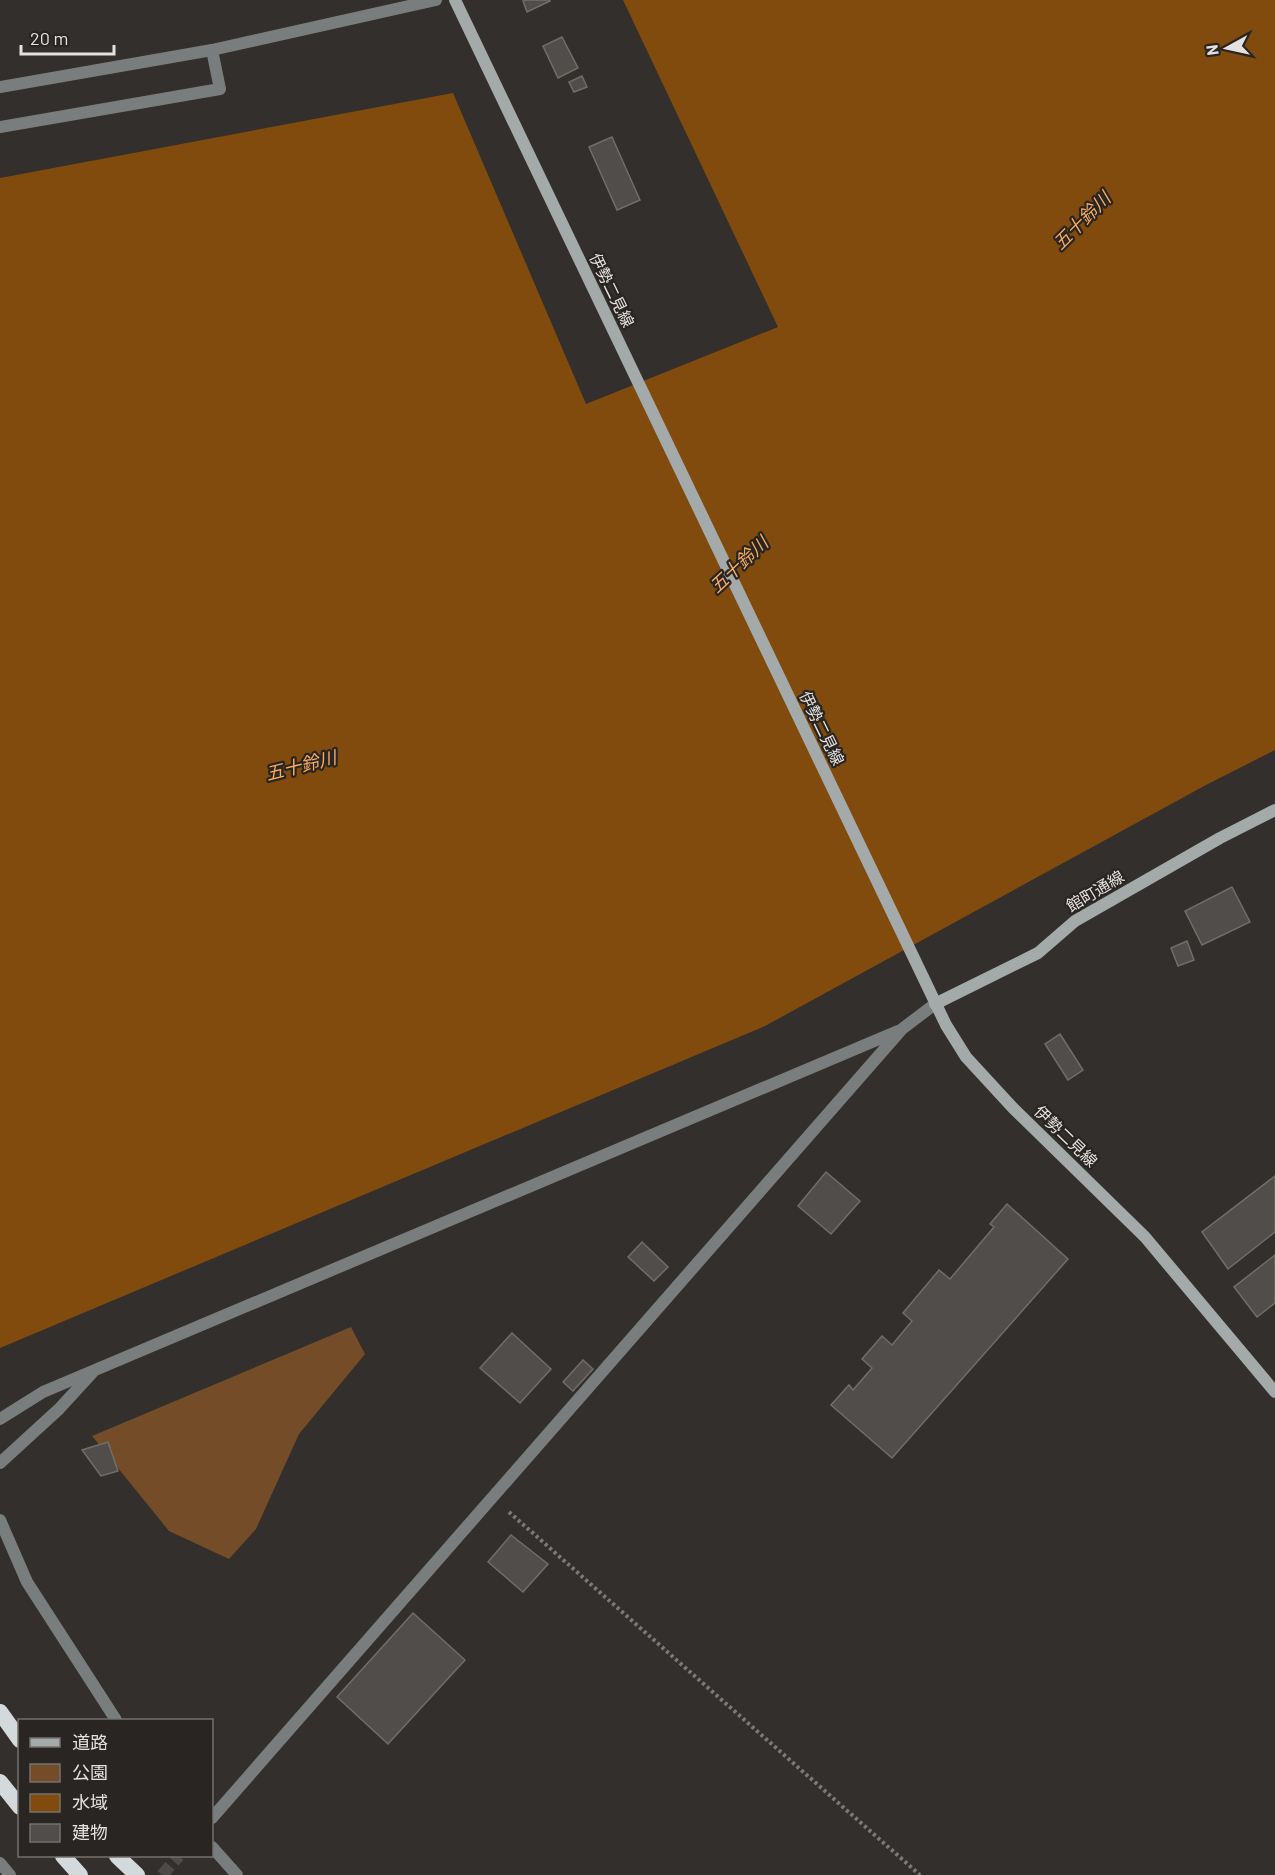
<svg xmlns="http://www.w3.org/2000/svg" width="1275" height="1875" viewBox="0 0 1275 1875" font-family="Barlow,'Noto Sans JP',sans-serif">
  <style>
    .green { fill: #744d28 }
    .water { fill: #804b0d }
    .building { fill: #514d4a; stroke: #726d69; stroke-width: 1.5 }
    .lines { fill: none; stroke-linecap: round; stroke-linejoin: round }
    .minor-tunnel { stroke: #4e4a47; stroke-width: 12; stroke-dasharray: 12 6; stroke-linecap: butt }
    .path { stroke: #7d7976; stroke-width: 4; stroke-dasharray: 3 3; stroke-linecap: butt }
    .service { stroke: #7a7d7e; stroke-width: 12 }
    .minor { stroke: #7a7d7e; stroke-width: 12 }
    .secondary { stroke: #a4a9aa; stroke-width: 12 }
    .trunk { stroke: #d4dadc; stroke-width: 16 }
    .labels { text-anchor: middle; stroke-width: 4.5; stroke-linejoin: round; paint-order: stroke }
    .street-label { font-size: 16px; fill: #e4e1df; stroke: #292522 }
    .water-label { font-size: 18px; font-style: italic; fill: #faac60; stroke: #292522 }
  </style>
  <rect width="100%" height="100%" fill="#332f2c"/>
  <path class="green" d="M 351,1327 L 365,1354 L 299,1434 L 256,1529 L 229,1559 L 169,1531 L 92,1436 Z"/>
  <path class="water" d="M 623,0 L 1275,0 L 1275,750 L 1206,785 L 765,1026 L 0,1348 L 0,178 L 453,93 L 586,404 L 778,327 Z"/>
  <g class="building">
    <path d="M 526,0 L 549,0 L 550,1 L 527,12 L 523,1 Z"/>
    <path d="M 562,37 L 578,68 L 558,78 L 543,46 Z"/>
    <path d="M 582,76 L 587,87 L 574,92 L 569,82 Z"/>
    <path d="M 612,137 L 640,200 L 617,210 L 589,147 Z"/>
    <path d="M 1232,887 L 1250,922 L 1202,945 L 1185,911 Z"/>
    <path d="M 1187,941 L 1194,960 L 1178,966 L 1171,948 Z"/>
    <path d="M 1060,1034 L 1083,1070 L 1068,1080 L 1045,1044 Z"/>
    <path d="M 826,1172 L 860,1201 L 831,1234 L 798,1206 Z"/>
    <path d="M 1275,1176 L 1275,1232 L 1228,1269 L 1202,1232 Z"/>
    <path d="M 1007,1204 L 1068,1259 L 892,1458 L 831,1405 L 849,1385 L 853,1390 L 872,1368 L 862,1359 L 882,1336 L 892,1345 L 912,1321 L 903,1313 L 939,1270 L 950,1279 L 994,1227 L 990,1224 Z"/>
    <path d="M 642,1242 L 668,1267 L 654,1281 L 628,1257 Z"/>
    <path d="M 1275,1255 L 1275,1303 L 1257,1317 L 1234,1287 Z"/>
    <path d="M 512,1333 L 551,1369 L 520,1403 L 480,1368 Z"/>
    <path d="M 583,1360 L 593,1369 L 573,1391 L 563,1382 Z"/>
    <path d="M 108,1442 L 118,1471 L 101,1476 L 82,1450 Z"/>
    <path d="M 511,1535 L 548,1564 L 523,1592 L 488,1562 Z"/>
    <path d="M 413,1613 L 465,1660 L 388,1744 L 337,1697 Z"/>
  </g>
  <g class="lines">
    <path class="minor-tunnel" d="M 162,1875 L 179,1856"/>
    <path class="path" d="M 509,1512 L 920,1875"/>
    <g class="service">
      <path d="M 0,1520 L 27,1582 L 116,1720"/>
      <path d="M 212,1847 L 237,1875"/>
      <path d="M 0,1863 L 10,1875"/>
    </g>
    <g class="minor">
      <path d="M 0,87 L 212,50"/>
      <path d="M 0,127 L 220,89 L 212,50 L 436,0"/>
      <path d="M 0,1419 L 43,1392 L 898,1031"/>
      <path d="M 0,1463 L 59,1409 L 92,1373"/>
      <path d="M 212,1818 L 902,1029 L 935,1004"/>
    </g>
    <g class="secondary">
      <path d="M 455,0 L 946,1025 L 966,1057 L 1013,1108 L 1145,1237 L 1275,1392"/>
      <path d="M 935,1004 L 1038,953 L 1075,921 L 1220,838 L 1275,810"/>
    </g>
    <g class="trunk">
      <path d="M 0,1712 L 20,1740"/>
      <path d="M 0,1782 L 20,1807"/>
      <path d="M 63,1856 L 80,1875"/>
      <path d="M 117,1856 L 137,1875"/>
    </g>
  </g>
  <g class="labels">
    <g class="street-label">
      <text transform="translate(612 290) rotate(64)" y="6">伊勢二見線</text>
      <text transform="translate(822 728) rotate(64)" y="6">伊勢二見線</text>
      <text transform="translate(1095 891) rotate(-31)" y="6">館町通線</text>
      <text transform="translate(1066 1136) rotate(44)" y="6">伊勢二見線</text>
    </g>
    <g class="water-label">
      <text transform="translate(1082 221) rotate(-45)" y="6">五十鈴川</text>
      <text transform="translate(739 565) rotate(-43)" y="6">五十鈴川</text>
      <text transform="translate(301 766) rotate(-14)" y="6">五十鈴川</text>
    </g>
  </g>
  <rect x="18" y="1719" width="195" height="138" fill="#292522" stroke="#74706e" stroke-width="1.5"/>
  <rect x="30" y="1738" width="30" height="9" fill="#a4a9aa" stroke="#74706e" stroke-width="1.5"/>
  <text x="72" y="1749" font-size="18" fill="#e4e1df">道路</text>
  <rect x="30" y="1764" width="30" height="18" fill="#744d28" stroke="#74706e" stroke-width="1.5"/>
  <text x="72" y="1779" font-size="18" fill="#e4e1df">公園</text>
  <rect x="30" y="1794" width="30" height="18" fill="#804b0d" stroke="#74706e" stroke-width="1.5"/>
  <text x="72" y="1809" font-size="18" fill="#e4e1df">水域</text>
  <rect x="30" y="1824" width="30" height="18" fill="#514d4a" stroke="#74706e" stroke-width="1.5"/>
  <text x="72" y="1839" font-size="18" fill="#e4e1df">建物</text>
  <g transform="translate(1227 48) rotate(262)" stroke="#292522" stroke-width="4.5" paint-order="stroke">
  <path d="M0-4.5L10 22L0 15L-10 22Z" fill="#e4e1df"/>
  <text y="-9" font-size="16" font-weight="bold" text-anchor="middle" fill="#e4e1df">N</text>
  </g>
  <path d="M21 45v9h93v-9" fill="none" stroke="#e4e1df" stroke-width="3"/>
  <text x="30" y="45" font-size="18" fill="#e4e1df" stroke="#292522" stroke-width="4.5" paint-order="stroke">20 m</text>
</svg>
